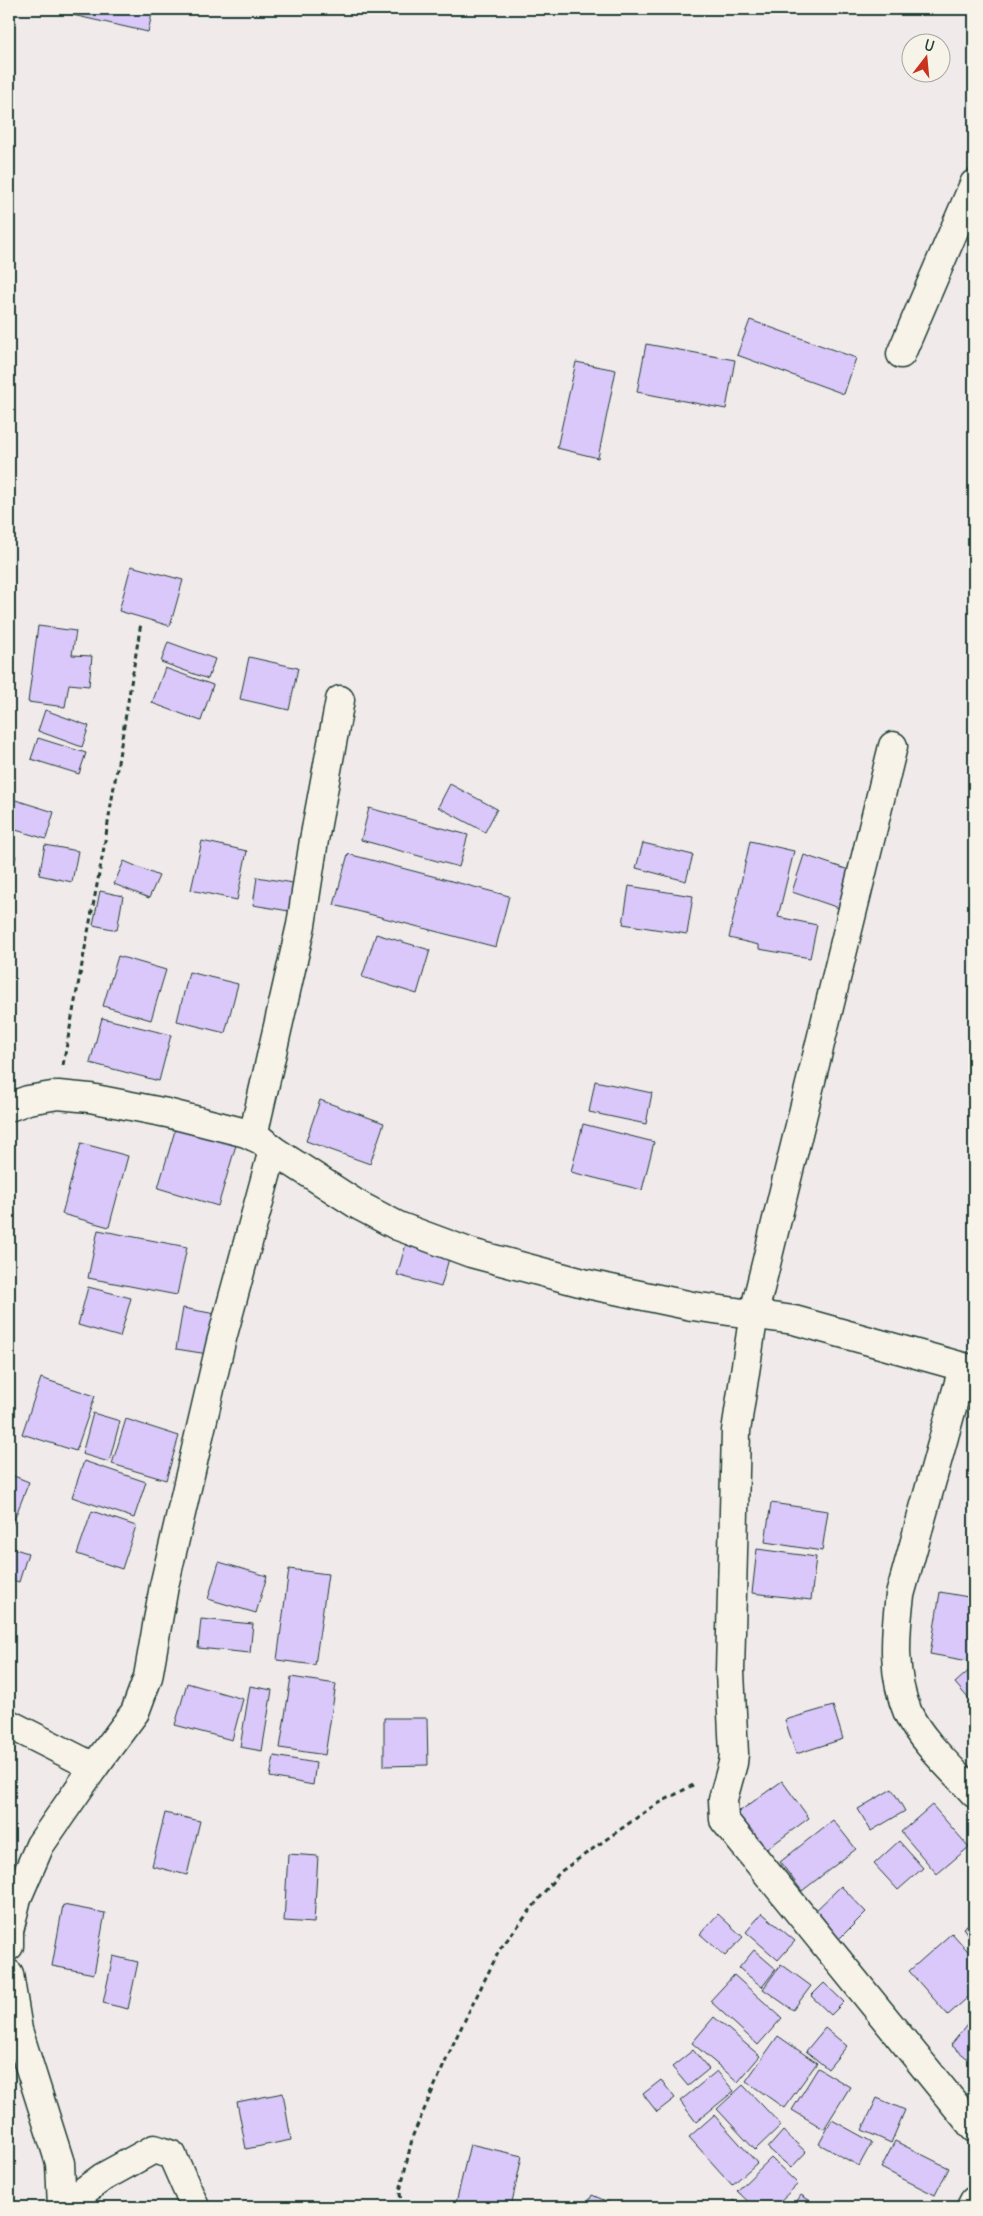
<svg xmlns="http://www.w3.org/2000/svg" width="983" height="2216" viewBox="0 0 983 2216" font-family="Delius,sans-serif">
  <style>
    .building { fill: #d9c8f9; stroke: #1f3d34 }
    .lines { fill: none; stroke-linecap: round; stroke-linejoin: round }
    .minor-casing { stroke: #1f3d34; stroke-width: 31 }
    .path { stroke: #1f3d34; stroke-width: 3; stroke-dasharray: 5 4; stroke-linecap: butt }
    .minor { stroke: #f7f3e8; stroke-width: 28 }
  </style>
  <rect width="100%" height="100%" fill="#f1eaeb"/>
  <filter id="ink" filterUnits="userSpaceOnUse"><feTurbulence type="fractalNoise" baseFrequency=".02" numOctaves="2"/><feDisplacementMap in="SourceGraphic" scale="10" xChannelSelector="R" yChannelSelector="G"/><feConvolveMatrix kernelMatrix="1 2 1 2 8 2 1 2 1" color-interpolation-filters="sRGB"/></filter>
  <g filter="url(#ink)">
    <g class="building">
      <path d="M 46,9 L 153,9 L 148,32 Z"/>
      <path d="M 750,320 L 856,358 L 844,394 L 737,355 Z"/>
      <path d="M 646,344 L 735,360 L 726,409 L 637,392 Z"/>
      <path d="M 576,362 L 616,370 L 598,458 L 557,448 Z"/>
      <path d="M 131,566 L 183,580 L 170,626 L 119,611 Z"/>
      <path d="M 38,626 L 76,631 L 72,655 L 92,656 L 89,686 L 69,684 L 65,707 L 28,702 Z"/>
      <path d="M 168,642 L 215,659 L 208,679 L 161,662 Z"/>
      <path d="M 249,657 L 298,668 L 289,710 L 240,699 Z"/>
      <path d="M 165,668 L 213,685 L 201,721 L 152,703 Z"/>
      <path d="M 45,710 L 89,726 L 82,747 L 38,731 Z"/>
      <path d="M 38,738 L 86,753 L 79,774 L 31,759 Z"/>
      <path d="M 450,784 L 497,809 L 485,832 L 438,807 Z"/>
      <path d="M 9,798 L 54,812 L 46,839 L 9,828 Z"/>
      <path d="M 369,808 L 468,835 L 459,867 L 361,840 Z"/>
      <path d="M 202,841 L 247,851 L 237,900 L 191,890 Z"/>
      <path d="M 750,841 L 794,851 L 778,917 L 817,925 L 810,958 L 759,949 L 759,945 L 729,938 Z"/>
      <path d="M 643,843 L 693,855 L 686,881 L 636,868 Z"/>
      <path d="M 45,845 L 78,851 L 72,882 L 39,875 Z"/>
      <path d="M 9,854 L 16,856 L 9,883 Z"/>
      <path d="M 348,854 L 509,896 L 496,947 L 334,905 Z"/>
      <path d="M 804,855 L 852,871 L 839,908 L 792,892 Z"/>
      <path d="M 124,861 L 159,876 L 149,898 L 114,884 Z"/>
      <path d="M 257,877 L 293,883 L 289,911 L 253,905 Z"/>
      <path d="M 629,886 L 693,896 L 687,934 L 623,924 Z"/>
      <path d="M 100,891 L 123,896 L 117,930 L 93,925 Z"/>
      <path d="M 376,934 L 430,950 L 417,994 L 362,977 Z"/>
      <path d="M 118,956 L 166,970 L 151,1020 L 103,1006 Z"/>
      <path d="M 189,972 L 238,984 L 225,1033 L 177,1021 Z"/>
      <path d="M 102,1018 L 171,1035 L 159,1081 L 90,1063 Z"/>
      <path d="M 595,1081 L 652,1093 L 646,1124 L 589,1112 Z"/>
      <path d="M 320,1100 L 384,1123 L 370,1164 L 306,1141 Z"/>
      <path d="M 583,1124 L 654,1142 L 642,1190 L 571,1172 Z"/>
      <path d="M 176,1127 L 236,1145 L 218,1206 L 158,1188 Z"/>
      <path d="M 81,1143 L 128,1156 L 109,1227 L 62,1214 Z"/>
      <path d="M 98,1230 L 187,1247 L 177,1295 L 88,1278 Z"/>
      <path d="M 406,1244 L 450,1255 L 441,1287 L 397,1275 Z"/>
      <path d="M 88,1287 L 131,1298 L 120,1337 L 78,1325 Z"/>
      <path d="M 183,1308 L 221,1315 L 214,1355 L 176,1349 Z"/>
      <path d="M 41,1378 L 95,1396 L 76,1451 L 22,1434 Z"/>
      <path d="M 93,1413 L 120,1421 L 109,1462 L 82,1454 Z"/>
      <path d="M 126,1419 L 179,1436 L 166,1480 L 112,1464 Z"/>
      <path d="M 84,1461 L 146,1482 L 134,1518 L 72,1497 Z"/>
      <path d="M 9,1474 L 29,1482 L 12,1525 L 9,1524 Z"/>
      <path d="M 771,1503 L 828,1511 L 822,1551 L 765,1542 Z"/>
      <path d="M 92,1511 L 136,1526 L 122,1569 L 77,1554 Z"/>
      <path d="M 9,1547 L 28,1553 L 19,1582 L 9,1579 Z"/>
      <path d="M 757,1549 L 816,1557 L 811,1600 L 752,1593 Z"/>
      <path d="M 219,1562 L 267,1576 L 256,1613 L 208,1599 Z"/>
      <path d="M 289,1569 L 328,1574 L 315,1665 L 277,1660 Z"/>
      <path d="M 940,1592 L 974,1598 L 974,1662 L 930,1654 Z"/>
      <path d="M 201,1619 L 253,1624 L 250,1653 L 198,1648 Z"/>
      <path d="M 974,1666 L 974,1705 L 955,1683 Z"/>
      <path d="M 291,1677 L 336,1684 L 325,1755 L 280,1748 Z"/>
      <path d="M 187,1683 L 243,1699 L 232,1740 L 175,1725 Z"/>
      <path d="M 250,1686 L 272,1690 L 262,1751 L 240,1747 Z"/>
      <path d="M 833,1706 L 843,1739 L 796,1754 L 785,1720 Z"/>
      <path d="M 384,1718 L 427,1718 L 428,1765 L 384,1766 Z"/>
      <path d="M 274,1756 L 316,1763 L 313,1785 L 270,1777 Z"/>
      <path d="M 782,1781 L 809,1818 L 760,1854 L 733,1816 Z"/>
      <path d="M 892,1789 L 905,1811 L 871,1831 L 858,1809 Z"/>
      <path d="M 932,1805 L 969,1847 L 937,1874 L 901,1832 Z"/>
      <path d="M 165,1813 L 200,1821 L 187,1875 L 152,1866 Z"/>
      <path d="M 833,1820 L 856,1849 L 802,1891 L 780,1862 Z"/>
      <path d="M 899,1841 L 923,1868 L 898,1890 L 874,1864 Z"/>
      <path d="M 288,1854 L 318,1856 L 314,1923 L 284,1921 Z"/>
      <path d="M 841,1886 L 866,1912 L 839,1939 L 813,1913 Z"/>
      <path d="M 63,1905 L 105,1913 L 94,1974 L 52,1966 Z"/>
      <path d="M 762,1913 L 795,1941 L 778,1960 L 746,1932 Z"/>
      <path d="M 718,1914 L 743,1937 L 725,1956 L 700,1934 Z"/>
      <path d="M 974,1920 L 974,1943 L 963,1928 Z"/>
      <path d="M 952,1933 L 974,1958 L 974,1992 L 948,2015 L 909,1971 Z"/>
      <path d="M 754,1950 L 776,1969 L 762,1987 L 739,1968 Z"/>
      <path d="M 113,1956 L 138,1962 L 128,2009 L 103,2003 Z"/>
      <path d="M 781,1964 L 811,1986 L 793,2010 L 763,1989 Z"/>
      <path d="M 734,1975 L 782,2018 L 758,2045 L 710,2001 Z"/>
      <path d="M 824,1983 L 844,2002 L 831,2015 L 811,1996 Z"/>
      <path d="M 974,2016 L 974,2064 L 951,2045 Z"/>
      <path d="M 714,2017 L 760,2056 L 738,2082 L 692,2043 Z"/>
      <path d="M 825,2028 L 847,2046 L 828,2069 L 806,2051 Z"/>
      <path d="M 778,2036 L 817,2063 L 784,2108 L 746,2081 Z"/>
      <path d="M 693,2050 L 709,2069 L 688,2086 L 672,2067 Z"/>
      <path d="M 818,2068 L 850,2087 L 824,2129 L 792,2110 Z"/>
      <path d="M 717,2071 L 734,2091 L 696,2122 L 680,2101 Z"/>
      <path d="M 661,2080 L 675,2098 L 657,2112 L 643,2094 Z"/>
      <path d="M 743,2085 L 781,2125 L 755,2150 L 717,2109 Z"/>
      <path d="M 283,2093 L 291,2140 L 246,2149 L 237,2102 Z"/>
      <path d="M 877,2098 L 905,2110 L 891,2143 L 862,2130 Z"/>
      <path d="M 714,2115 L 757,2163 L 732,2185 L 689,2137 Z"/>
      <path d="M 832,2120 L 872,2142 L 859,2166 L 819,2144 Z"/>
      <path d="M 783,2131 L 806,2152 L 791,2168 L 768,2148 Z"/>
      <path d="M 895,2141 L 949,2168 L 935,2195 L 881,2168 Z"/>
      <path d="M 470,2144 L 522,2156 L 511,2207 L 455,2207 Z"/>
      <path d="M 771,2158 L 798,2184 L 774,2207 L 754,2207 L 737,2191 Z"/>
      <path d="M 592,2195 L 620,2207 L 586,2207 Z"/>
      <path d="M 801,2195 L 820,2207 L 793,2207 Z"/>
      <path d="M 733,2200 L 742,2207 L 726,2207 Z"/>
    </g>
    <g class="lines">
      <g class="minor-casing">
        <g id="minor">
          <path d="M 901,354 L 974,184"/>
          <path d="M 893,746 L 754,1313 L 736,1431 L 730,1672 L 734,1754 L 733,1763 L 723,1799 L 724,1820 L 974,2128"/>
          <path d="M 9,1107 L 28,1100 L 58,1095 L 90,1098 L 167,1113 L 246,1133 L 261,1140 L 273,1150 L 358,1205 L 398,1226 L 471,1253 L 587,1284 L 692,1306 L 794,1320 L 974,1370"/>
          <path d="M 253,1136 L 301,925 L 314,840 L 340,700"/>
          <path d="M 963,1368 L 900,1595 C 895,1634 892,1676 908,1713 C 920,1740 954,1771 974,1793"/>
          <path d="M 9,1724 L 94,1767"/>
          <path d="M 9,1946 L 9,1931 L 17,1898 L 40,1845 L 94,1767 L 135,1712 L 148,1677 L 164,1586 L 221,1342 L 273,1150"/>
          <path d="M 9,1974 L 18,2030 L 60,2163 L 62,2207"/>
          <path d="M 62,2207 L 103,2177 L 154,2149 L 172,2155 L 195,2207"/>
          <path d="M 971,2207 L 974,2201"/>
        </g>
      </g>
      <g class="path">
        <path d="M 63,1065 L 103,853 L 141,623"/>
        <path d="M 401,2207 L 400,2191 L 413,2135 L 455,2040 L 500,1949 L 560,1872 L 652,1807 L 693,1785"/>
      </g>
      <use href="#minor" class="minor"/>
    </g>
  </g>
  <rect width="983" height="2216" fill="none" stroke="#f7f3e8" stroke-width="30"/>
  <rect x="15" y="15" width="953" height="2186" fill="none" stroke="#1f3d34" stroke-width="2" filter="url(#ink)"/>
  <g transform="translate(926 58) rotate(16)"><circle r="24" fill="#f7f3e8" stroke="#a1aaa0"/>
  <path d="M0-4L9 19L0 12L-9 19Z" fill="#c8321e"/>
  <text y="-8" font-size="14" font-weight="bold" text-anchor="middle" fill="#1f3d34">U</text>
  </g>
</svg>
